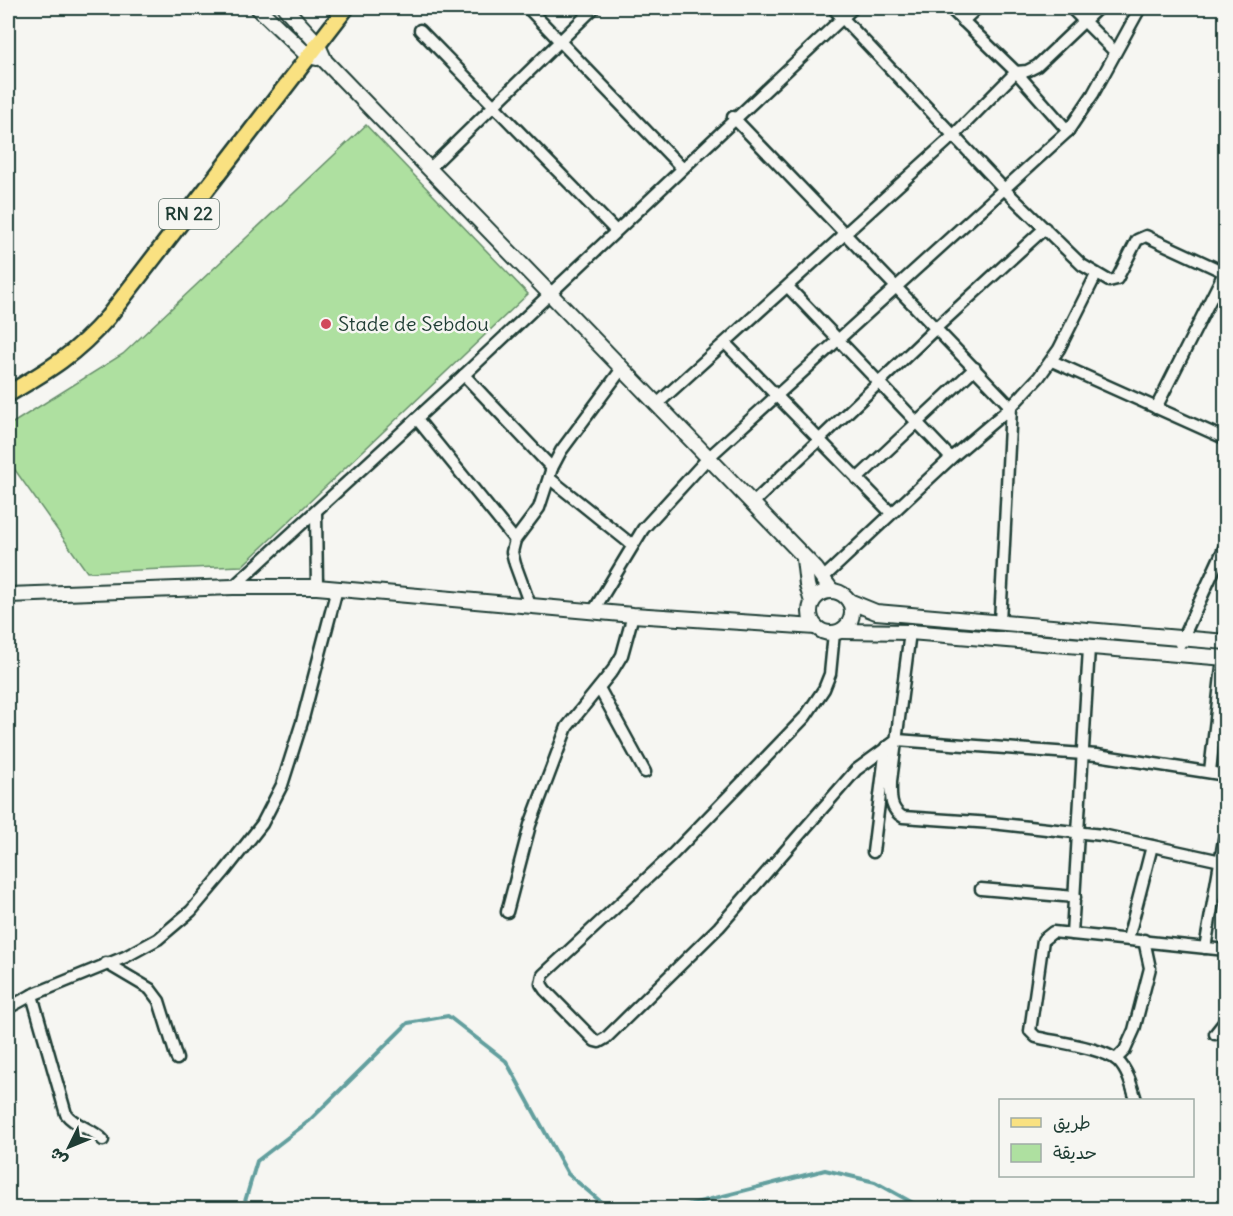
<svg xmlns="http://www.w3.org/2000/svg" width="1233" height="1216" viewBox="0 0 1233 1216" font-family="Delius,'Playpen Sans Arabic',sans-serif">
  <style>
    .green { fill: #aee0a0; stroke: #668e6a; stroke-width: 1.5 }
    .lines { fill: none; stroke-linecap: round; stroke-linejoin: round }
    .stream { stroke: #629f9e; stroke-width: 4 }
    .street-casing { stroke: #1f3d34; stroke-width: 15 }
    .secondary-casing { stroke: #1f3d34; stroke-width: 18 }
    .primary-casing { stroke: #1f3d34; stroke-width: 20 }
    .street { stroke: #f6f6f2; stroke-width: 10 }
    .secondary { stroke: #f6f6f2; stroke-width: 14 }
    .primary { stroke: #f9e181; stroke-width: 15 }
    .poi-dot { fill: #d1495b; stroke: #f6f6f2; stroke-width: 2 }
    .labels { text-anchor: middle; stroke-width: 5; stroke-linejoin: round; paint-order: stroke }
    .shield { fill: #f6f6f2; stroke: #60746d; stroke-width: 1.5 }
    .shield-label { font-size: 18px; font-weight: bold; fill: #1f3d34 }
    .poi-label { font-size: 20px; fill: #1f3d34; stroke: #f6f6f2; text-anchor: start }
  </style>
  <rect width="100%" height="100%" fill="#f6f6f2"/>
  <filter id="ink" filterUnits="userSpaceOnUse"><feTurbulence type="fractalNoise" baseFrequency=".0167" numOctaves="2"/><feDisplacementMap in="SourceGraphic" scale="12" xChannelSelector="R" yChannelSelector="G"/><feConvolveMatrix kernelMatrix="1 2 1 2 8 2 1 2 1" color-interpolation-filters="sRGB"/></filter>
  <g filter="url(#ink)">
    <path class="green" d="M 366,125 L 528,294 L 242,566 L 87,572 L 8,460 L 8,426 L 123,354 Z"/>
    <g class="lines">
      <g class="stream">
        <path d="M 243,1208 L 257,1161 L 309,1121 L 408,1023 L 448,1016 L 506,1061 L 568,1174 L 607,1207 L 629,1208"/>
        <path d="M 676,1208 L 825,1170 L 875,1182 L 922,1208"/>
      </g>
      <g class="street-casing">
        <g id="street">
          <path d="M 528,8 L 681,167"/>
          <path d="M 833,8 L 1004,189 L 1082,265 L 1109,281 L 1117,279 L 1137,240 L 1146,236 L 1226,273"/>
          <path d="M 950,8 L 1016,72 L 1068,131"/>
          <path d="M 1071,8 L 1115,52"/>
          <path d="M 963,21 L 977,8"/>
          <path d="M 420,30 L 615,230"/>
          <path d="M 733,117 L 1011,407 L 1000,622"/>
          <path d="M 429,169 L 594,8"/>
          <path d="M 788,287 L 951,458"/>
          <path d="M 725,343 L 891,513"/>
          <path d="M 1052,361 L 1226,439"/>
          <path d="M 464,375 L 552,468"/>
          <path d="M 656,405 L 953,136 L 1016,72 L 1027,71 L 1037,66 L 1098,8"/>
          <path d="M 1156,408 L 1224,273"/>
          <path d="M 417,419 L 515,540"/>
          <path d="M 549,478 L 631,544"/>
          <path d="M 857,479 L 975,368"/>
          <path d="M 752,504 L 935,329 L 1045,228"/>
          <path d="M 316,512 L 317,587"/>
          <path d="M 823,578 L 951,458 L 1011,407 L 1039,377 L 1059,349 L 1096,275"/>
          <path d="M 233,587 L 464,375 L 853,8"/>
          <path d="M 530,605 L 515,564 L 512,552 L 515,540 L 539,508 L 552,468 L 561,451 L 621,370"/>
          <path d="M 594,610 L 643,529 L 708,458 L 1068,131 L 1093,94 L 1140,8"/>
          <path d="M 910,632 L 891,781 C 891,796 889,809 903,817 L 992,823 L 1102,835 L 1221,861"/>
          <path d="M 834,633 L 830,674 L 824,689 L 805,717 L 670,857 L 543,975 L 541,984 L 545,990 L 595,1041 L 599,1042 L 606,1038 L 719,927 L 856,770 L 897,740 L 1097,755 L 1226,775"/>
          <path d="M 1180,644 L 1226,544"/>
          <path d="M 599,688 L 645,772"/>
          <path d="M 1210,771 L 1223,658"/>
          <path d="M 873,852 L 886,747"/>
          <path d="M 981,889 L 1075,897"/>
          <path d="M 507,912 L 530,825 L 567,727 L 613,670 L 622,655 L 633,615"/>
          <path d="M 1072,934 L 1089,648"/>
          <path d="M 1128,939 L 1152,846"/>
          <path d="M 1205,948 L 1226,828"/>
          <path d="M 106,963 L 150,989 L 159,1001 L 177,1059"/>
          <path d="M 32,995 L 66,1114 C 76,1127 92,1128 103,1140"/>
          <path d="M 8,1008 L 32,995 L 125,957 L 158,939 L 191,911 L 225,871 L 262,824 L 282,785 L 302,722 L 337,589"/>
          <path d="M 1215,1034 L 1226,1020"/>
          <path d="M 1116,1059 L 1125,1050 L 1134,1030 L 1150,968 L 1144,940"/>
          <path d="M 1136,1100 C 1132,1087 1128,1071 1118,1061 C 1104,1048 1056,1042 1036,1037 L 1030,1031 L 1043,940 L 1053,932 L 1226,950"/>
        </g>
      </g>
      <g class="secondary-casing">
        <g id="secondary">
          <path d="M 258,8 L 308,56 L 317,58"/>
          <path d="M 285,8 L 317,43 L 325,61 L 816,569 L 832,591"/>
          <path d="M 804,559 L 807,585 L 812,602"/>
          <circle cx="831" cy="612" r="21"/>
          <path d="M 8,595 L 233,587 L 317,587 L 633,615 L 816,627"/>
          <path d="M 849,601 L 876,612 L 1226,642"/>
          <path d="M 841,631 L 910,632 L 1226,658"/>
        </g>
      </g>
      <g class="primary-casing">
        <path id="primary" d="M 8,394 C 49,370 76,354 108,317 L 346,8"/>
      </g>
      <use href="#street" class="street"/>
      <use href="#secondary" class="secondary"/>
      <use href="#primary" class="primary"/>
    </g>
  </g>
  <circle class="poi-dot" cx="326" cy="324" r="6"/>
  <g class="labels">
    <rect class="shield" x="159" y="199" width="60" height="30" rx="4.5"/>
    <g class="shield-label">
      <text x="189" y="220">RN 22</text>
    </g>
    <g class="poi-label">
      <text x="338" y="331">Stade de Sebdou</text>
    </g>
  </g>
  <rect width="1233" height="1216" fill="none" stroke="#f6f6f2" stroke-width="30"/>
  <rect x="15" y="15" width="1203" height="1186" fill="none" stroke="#1f3d34" stroke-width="2" filter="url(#ink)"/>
  <rect x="999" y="1099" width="195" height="78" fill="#f6f6f2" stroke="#a0aca6" stroke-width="1.5"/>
  <rect x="1011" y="1118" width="30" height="9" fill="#f9e181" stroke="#a0aca6" stroke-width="1.5"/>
  <text x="1053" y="1129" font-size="18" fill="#1f3d34">طريق</text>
  <rect x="1011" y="1144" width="30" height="18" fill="#aee0a0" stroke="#a0aca6" stroke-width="1.5"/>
  <text x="1053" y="1159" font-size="18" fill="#1f3d34">حديقة</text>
  <g transform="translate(69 1147) rotate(227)" stroke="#f6f6f2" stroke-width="4.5" paint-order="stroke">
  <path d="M0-4.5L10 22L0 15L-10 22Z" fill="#1f3d34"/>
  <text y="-9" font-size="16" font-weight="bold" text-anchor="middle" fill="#1f3d34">ش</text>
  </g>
</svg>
